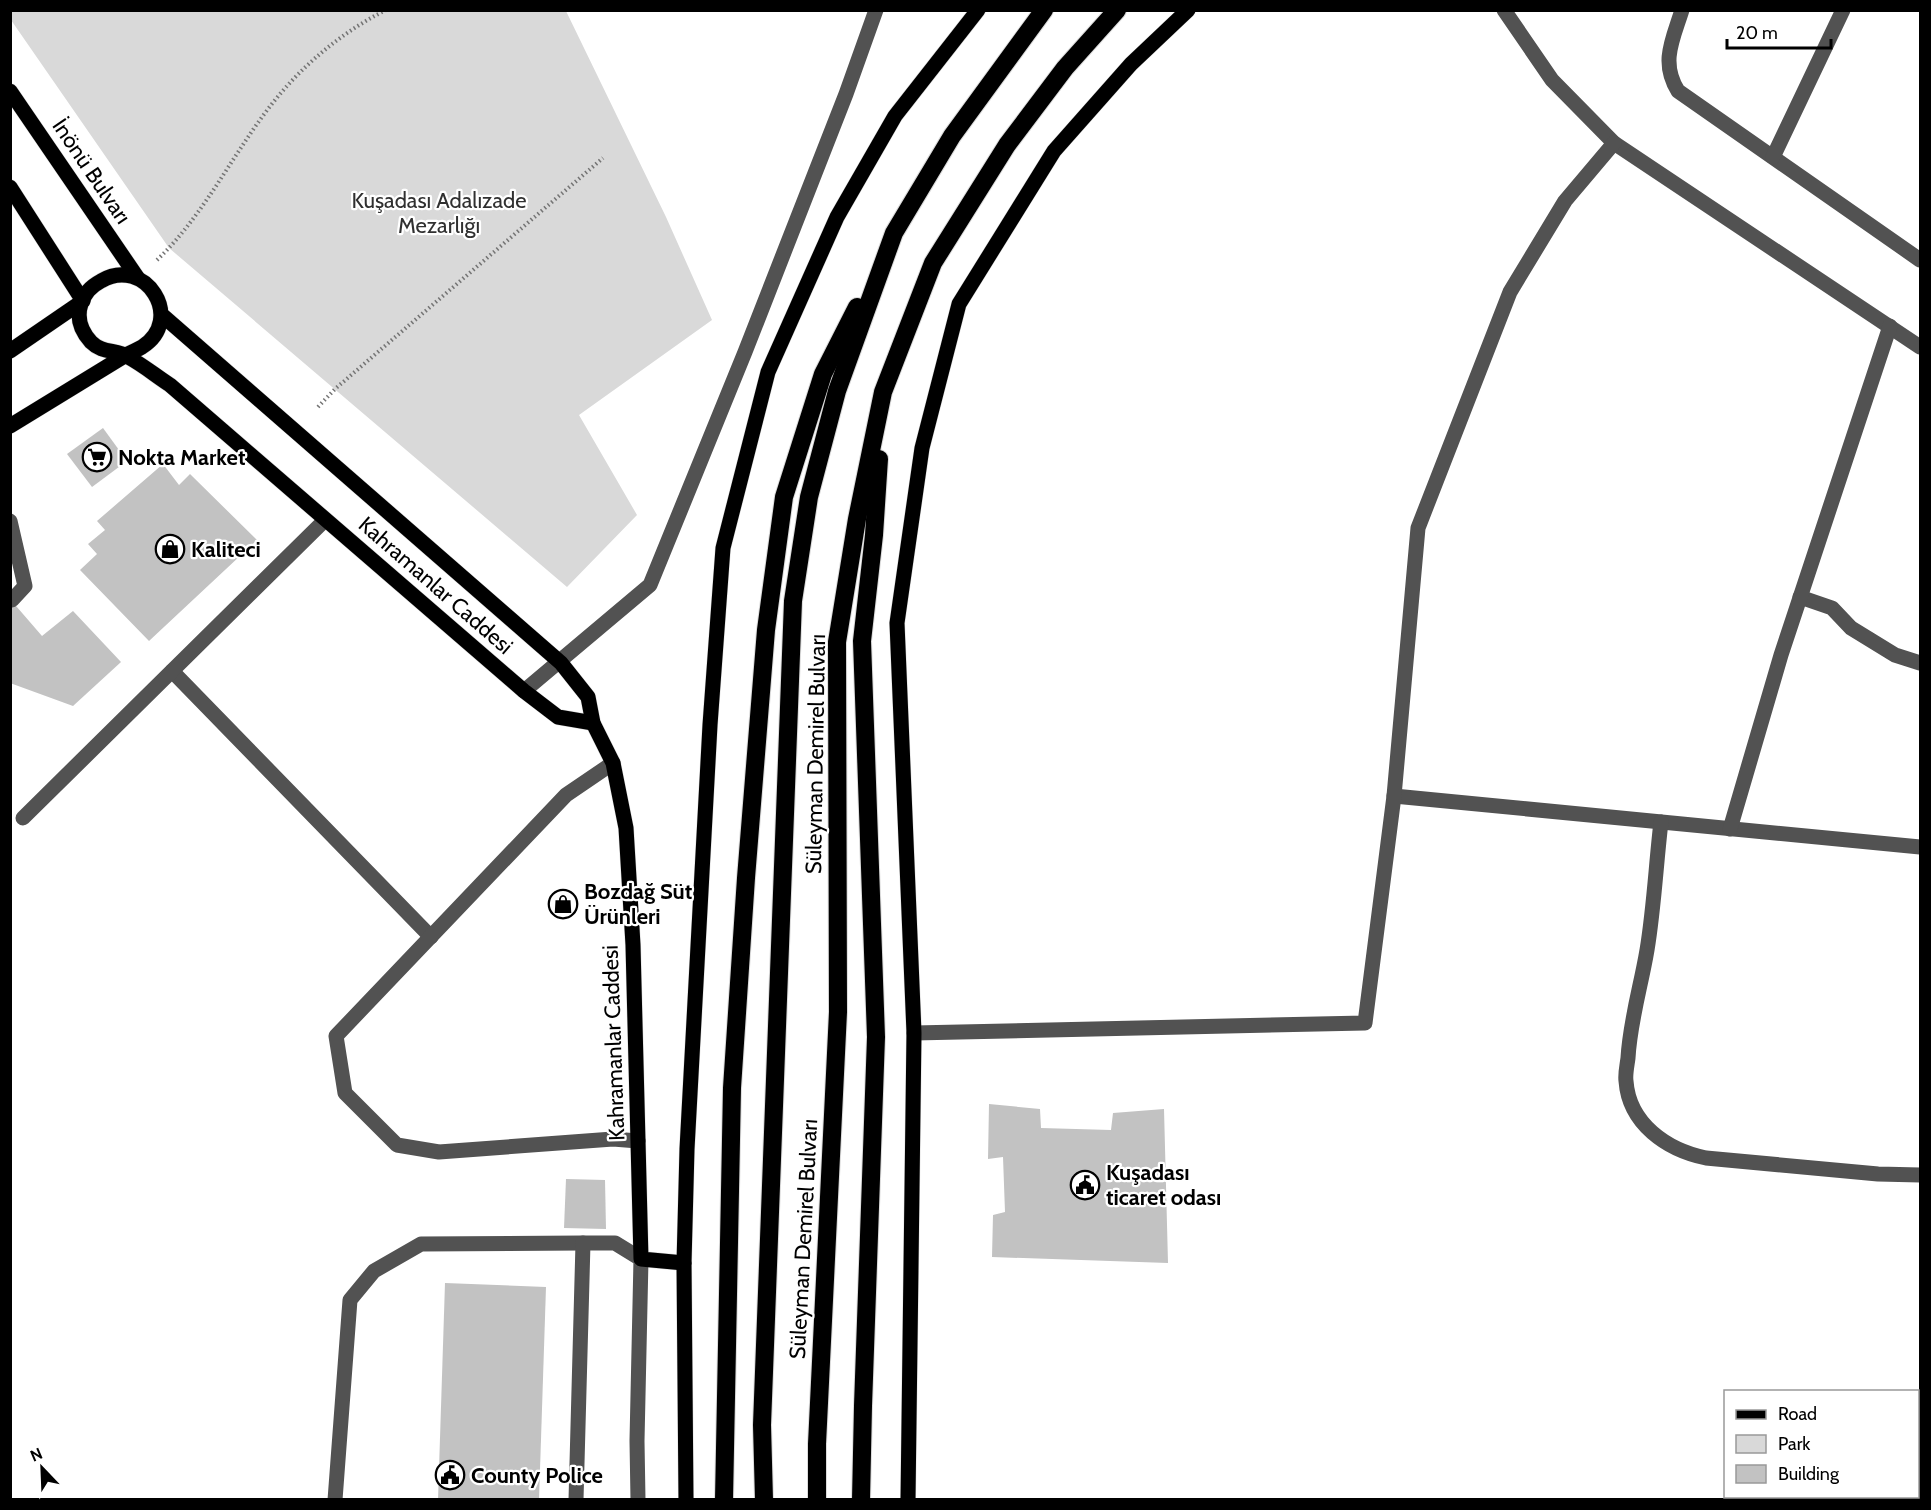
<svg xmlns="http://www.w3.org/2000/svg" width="1931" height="1510" viewBox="0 0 1931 1510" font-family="Cabin,sans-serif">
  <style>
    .green { fill: #d9d9d9 }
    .building { fill: #c2c2c2 }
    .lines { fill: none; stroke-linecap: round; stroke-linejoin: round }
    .major-casing { stroke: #dbdbdb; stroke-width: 16 }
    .highway-casing { stroke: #dbdbdb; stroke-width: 20 }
    .path { stroke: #747474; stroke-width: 4; stroke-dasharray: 1.5 3; stroke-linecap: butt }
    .minor { stroke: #525252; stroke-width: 15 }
    .major { stroke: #000; stroke-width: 15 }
    .highway { stroke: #000; stroke-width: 18 }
    .labels { text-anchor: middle; stroke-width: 4.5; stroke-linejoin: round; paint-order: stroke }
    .street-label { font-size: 22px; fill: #000; stroke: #fff }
    .park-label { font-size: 22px; fill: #303030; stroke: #fff }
    .poi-label { font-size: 22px; font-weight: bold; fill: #000; stroke: #fff; text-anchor: start }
  </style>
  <rect width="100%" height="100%" fill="#fff"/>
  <path class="green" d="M 10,11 L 566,11 L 666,217 L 712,320 L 579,415 L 637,515 L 567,587 L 169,248 L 11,20 Z"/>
  <g class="building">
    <path d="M 103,428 L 127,461 L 92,487 L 67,454 Z"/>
    <path d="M 163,464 L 179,485 L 190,474 L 257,540 L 149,641 L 80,570 L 97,554 L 88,544 L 105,530 L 97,521 Z"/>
    <path d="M 10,599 L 42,636 L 73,611 L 121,662 L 73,706 L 10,683 Z"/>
    <path d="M 989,1104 L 1040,1109 L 1041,1128 L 1111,1130 L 1113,1113 L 1164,1109 L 1168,1263 L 992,1257 L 993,1215 L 1005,1212 L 1003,1157 L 988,1159 Z"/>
    <path d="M 566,1179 L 605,1180 L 606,1229 L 564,1228 Z"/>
    <path d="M 445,1283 L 546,1287 L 539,1500 L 438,1500 Z"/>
  </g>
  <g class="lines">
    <g class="major-casing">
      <g id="major">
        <path d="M 10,91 L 137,277"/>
        <path d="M 10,187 L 83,301 L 10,351"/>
        <path d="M 162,315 L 561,663 L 588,697 L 593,723 L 613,763 L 626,828 L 633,945 L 641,1259 L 684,1263"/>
        <path d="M 10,426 L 126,355 C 131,352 137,350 142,347 C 186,319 145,255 101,281 C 90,287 85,293 81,304 C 76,319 81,331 91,342 C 103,354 116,349 128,357 C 143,365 156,376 170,385 L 524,691 L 558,717 L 593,723"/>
        <path d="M 686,1500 L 684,1263 L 687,1149 L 710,725 L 723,548 L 768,372 L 837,217 L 895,116 L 978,10"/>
        <path d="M 908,1500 L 914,1033 L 897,623 L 922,448 L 959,304 L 1054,151 L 1131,64 L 1188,10"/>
      </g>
    </g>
    <g class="highway-casing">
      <g id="highway">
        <path d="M 724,1500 L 732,1088 L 746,878 L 766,630 L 784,497 L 823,374 L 857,307"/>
        <path d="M 764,1500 L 762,1425 L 793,601 L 809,497 L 837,391 L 894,233 L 952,136 L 1044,10"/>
        <path d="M 817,1500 L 817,1444 L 838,1012 L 837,642 L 857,519 L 883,392 L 933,263 L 1007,145 L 1065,68 L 1117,10"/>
        <path d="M 861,1500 L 863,1406 L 876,1037 L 862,641 L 874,535 L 879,459"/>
      </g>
    </g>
    <g class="path">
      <path d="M 157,260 C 203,216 230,159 268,109 C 299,68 340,33 386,10"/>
      <path d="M 318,407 L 335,389 L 603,158"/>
    </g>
    <g class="minor">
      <path d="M 1504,10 L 1552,80 L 1614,143 L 1920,347"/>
      <path d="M 1682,10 C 1673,39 1660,62 1678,91 L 1920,260"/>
      <path d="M 1773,157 L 1843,10"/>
      <path d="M 10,521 L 25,586 L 12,600"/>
      <path d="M 1800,597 L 1832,608 L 1851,628 L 1895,655 L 1920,663"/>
      <path d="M 172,671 L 431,937"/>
      <path d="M 524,691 L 650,585 L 745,352 L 846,94 L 876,10"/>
      <path d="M 613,763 L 566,795 L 336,1036 L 345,1093 L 397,1145 L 439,1152 L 613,1139 L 638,1141"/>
      <path d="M 1394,796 L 1920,847"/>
      <path d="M 23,818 L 325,520"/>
      <path d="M 1661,822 C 1656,864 1654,908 1647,950 C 1641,986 1630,1021 1628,1058 C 1627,1066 1625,1074 1626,1081 C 1629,1124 1667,1150 1706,1158 L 1878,1174 L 1920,1175"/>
      <path d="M 1730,829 L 1781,655 L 1890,326"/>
      <path d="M 914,1033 L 1365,1023 L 1394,796 L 1418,528 L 1510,292 L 1565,201 L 1614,143"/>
      <path d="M 335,1500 L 350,1300 L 374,1271 L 421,1244 L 583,1243"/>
      <path d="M 576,1500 L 583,1243 L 615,1243 L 641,1259 L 637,1441 L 638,1500"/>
    </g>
    <use href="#major" class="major"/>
    <use href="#highway" class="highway"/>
  </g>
  <defs>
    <g id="supermarket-ring" transform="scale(1.5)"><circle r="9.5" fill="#fff" stroke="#000" stroke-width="1.5"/><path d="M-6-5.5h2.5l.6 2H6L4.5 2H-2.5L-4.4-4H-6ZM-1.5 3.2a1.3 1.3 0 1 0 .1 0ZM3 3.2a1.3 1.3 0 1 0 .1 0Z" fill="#000"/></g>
    <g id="shop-ring" transform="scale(1.5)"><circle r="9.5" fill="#fff" stroke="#000" stroke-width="1.5"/><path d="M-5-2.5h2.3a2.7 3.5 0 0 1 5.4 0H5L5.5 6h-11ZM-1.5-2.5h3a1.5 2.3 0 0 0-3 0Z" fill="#000"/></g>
    <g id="civic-ring" transform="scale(1.5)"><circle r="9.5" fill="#fff" stroke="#000" stroke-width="1.5"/><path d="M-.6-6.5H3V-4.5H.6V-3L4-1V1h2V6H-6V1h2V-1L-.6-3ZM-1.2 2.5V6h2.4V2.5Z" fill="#000"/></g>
  </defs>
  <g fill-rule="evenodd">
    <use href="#supermarket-ring" x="97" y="457"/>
    <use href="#shop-ring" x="170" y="549"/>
    <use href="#shop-ring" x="563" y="904"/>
    <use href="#civic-ring" x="1085" y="1185"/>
    <use href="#civic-ring" x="450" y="1475"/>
  </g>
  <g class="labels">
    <g class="street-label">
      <text transform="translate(92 171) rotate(56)" y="8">İnönü Bulvarı</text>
      <text transform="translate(436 585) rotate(41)" y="8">Kahramanlar Caddesi</text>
      <text transform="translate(815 754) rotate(-89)" y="8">Süleyman Demirel Bulvarı</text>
      <text transform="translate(613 1043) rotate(-92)" y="8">Kahramanlar Caddesi</text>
      <text transform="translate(803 1239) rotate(-87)" y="8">Süleyman Demirel Bulvarı</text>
    </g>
    <g class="park-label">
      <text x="439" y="208">Kuşadası Adalızade<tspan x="439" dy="25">Mezarlığı</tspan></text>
    </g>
    <g class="poi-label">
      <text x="118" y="465">Nokta Market</text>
      <text x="191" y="557">Kaliteci</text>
      <text x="584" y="899">Bozdağ Süt<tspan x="584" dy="25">Ürünleri</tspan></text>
      <text x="1106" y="1180">Kuşadası<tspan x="1106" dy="25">ticaret odası</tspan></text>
      <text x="471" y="1483">County Police</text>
    </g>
  </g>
  <rect width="1931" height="1510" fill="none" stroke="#000000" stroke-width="24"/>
  <rect x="1724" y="1390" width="195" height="108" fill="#ffffff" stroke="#999999" stroke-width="1.5"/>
  <rect x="1736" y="1410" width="30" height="9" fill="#000000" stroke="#999999" stroke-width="1.5"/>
  <text x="1778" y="1420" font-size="18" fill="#000000">Road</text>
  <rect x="1736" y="1435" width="30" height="18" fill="#d9d9d9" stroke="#999999" stroke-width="1.5"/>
  <text x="1778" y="1450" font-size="18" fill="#000000">Park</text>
  <rect x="1736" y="1465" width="30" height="18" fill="#c2c2c2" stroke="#999999" stroke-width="1.5"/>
  <text x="1778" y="1480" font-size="18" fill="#000000">Building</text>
  <g transform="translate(42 1468) rotate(337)" stroke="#ffffff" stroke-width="4.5" paint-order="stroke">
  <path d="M0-4.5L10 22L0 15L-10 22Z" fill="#000000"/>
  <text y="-9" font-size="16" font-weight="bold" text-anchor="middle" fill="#000000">N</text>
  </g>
  <path d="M1727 39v9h104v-9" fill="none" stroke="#000000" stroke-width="3"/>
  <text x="1736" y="39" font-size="18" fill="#000000" stroke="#ffffff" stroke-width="4.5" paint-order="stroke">20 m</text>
</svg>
